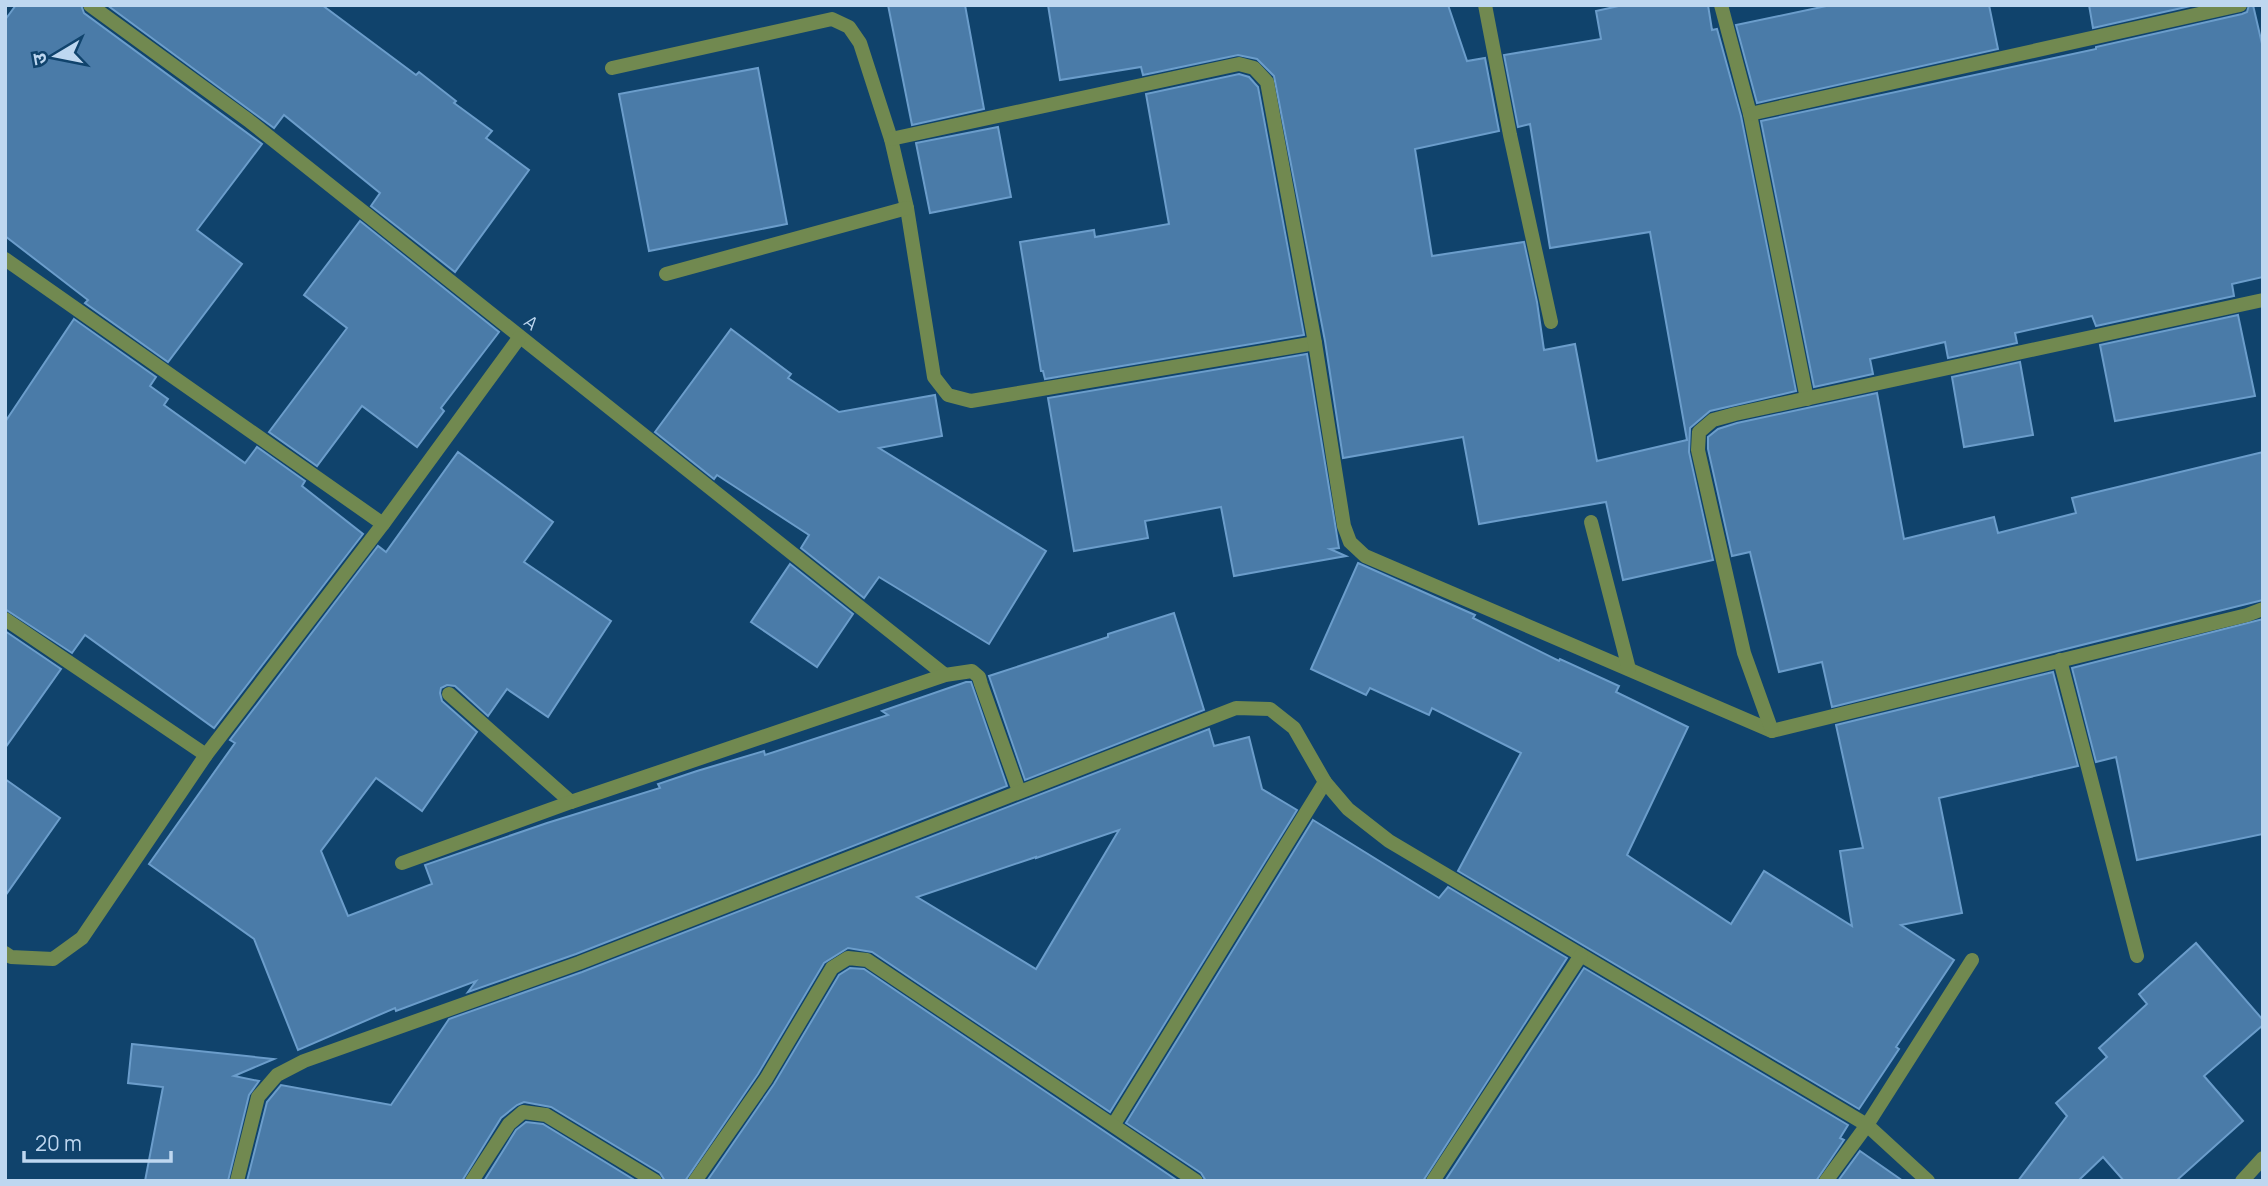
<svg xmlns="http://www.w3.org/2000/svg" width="2268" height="1186" viewBox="0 0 2268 1186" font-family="Manrope,'Noto Sans Devanagari',sans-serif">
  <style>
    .building { fill: #4a7ba8; stroke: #6b9dcb; stroke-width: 2; fill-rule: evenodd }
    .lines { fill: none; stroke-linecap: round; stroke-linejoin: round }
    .minor { stroke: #718950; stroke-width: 14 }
    .labels { text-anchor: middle; stroke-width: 5; stroke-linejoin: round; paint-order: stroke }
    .street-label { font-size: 18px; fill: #bed7f0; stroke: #10436c }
  </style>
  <rect width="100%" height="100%" fill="#10436c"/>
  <g class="building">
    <path d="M 16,5 L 81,5 L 84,13 L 262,144 L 197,230 L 242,264 L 168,362 L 85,303 L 88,300 L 5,236 L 5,20 Z"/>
    <path d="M 107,5 L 322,5 L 416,75 L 419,72 L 456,101 L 454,103 L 492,131 L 486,138 L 529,170 L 455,272 L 371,206 L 380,193 L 284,115 L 274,128 Z"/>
    <path d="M 888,5 L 965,5 L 984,109 L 912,125 Z"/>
    <path d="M 1048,5 L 1448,5 L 1467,61 L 1485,58 L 1499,131 L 1415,149 L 1432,256 L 1524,242 L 1537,302 L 1544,350 L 1575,344 L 1597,461 L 1687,440 L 1650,232 L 1550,248 L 1530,124 L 1518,127 L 1504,55 L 1601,39 L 1596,11 L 1623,5 L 1708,5 L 1712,30 L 1717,29 L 1741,116 L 1796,391 L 1710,411 L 1690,428 L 1689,452 L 1713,560 L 1623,580 L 1606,502 L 1479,524 L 1463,437 L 1343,458 L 1325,341 L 1274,76 L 1257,59 L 1238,55 L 1143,75 L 1141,67 L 1060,80 Z"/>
    <path d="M 1831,5 L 1989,5 L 1998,49 L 1757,103 L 1736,25 Z"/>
    <path d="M 2089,5 L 2195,5 L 2093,28 Z"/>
    <path d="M 2249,5 L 2253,5 L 2263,48 L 2263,277 L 2232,284 L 2234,296 L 2096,326 L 2092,316 L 2015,333 L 2017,343 L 1948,358 L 1945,342 L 1870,359 L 1873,374 L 1814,387 L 1761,121 L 2096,49 L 2096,47 L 2242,14 L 2247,12 Z"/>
    <path d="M 758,68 L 787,224 L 649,251 L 619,94 Z"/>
    <path d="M 1239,74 L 1249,77 L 1258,87 L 1304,335 L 1045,379 L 1043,371 L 1041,371 L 1020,242 L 1094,230 L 1095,237 L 1169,224 L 1146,94 Z"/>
    <path d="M 998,127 L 1011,197 L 930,213 L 916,143 Z"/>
    <path d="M 360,221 L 499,332 L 441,408 L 444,411 L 417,447 L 362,406 L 317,466 L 269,432 L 347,328 L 304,295 Z"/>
    <path d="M 2238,315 L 2255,396 L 2115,421 L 2100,345 Z"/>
    <path d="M 74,319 L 156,377 L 150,386 L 168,399 L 164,405 L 245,463 L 257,447 L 305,481 L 302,486 L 363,534 L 214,728 L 85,635 L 72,653 L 5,609 L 5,422 Z"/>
    <path d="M 731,329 L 791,374 L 788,378 L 839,412 L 935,395 L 942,436 L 879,448 L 1046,551 L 989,644 L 879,577 L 864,598 L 801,548 L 809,535 L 717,475 L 714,479 L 655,432 Z"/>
    <path d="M 1307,354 L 1339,548 L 1330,549 L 1346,556 L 1234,576 L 1221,507 L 1145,521 L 1148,538 L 1074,551 L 1048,398 Z"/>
    <path d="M 2020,362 L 2033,435 L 1964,447 L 1952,377 Z"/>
    <path d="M 1877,393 L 1904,539 L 1994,517 L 1998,533 L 2076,513 L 2072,498 L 2263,452 L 2263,600 L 1832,707 L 1822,662 L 1779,672 L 1750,552 L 1732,556 L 1708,449 L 1708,437 L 1718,429 L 1737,423 Z"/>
    <path d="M 458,452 L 553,522 L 524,562 L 611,621 L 548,717 L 507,689 L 488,716 L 455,686 L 447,685 L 441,688 L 440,693 L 442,701 L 477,732 L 422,811 L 376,778 L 321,851 L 348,916 L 432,884 L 425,865 L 547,823 L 660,788 L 658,784 L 697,771 L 764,751 L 765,755 L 888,715 L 882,711 L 966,682 L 971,682 L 1007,786 L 576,954 L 468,992 L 476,981 L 396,1011 L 395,1008 L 298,1050 L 254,939 L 149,864 L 235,743 L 230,740 L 378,546 L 386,552 Z"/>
    <path d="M 1358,563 L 1475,615 L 1473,618 L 1559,661 L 1560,659 L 1619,686 L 1616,692 L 1688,727 L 1627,855 L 1731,924 L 1764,871 L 1852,926 L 1840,851 L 1863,848 L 1836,725 L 2053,672 L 2078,766 L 1939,798 L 1962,913 L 1901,925 L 1954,960 L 1896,1047 L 1899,1049 L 1859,1109 L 1458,871 L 1521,753 L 1432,708 L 1429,715 L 1370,688 L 1366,695 L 1311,669 Z"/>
    <path d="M 790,564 L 853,614 L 817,667 L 751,622 Z"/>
    <path d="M 1174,613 L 1204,710 L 1025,780 L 989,676 L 1108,637 L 1108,634 Z"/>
    <path d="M 2263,619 L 2263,834 L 2137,860 L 2116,757 L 2096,762 L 2072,668 Z"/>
    <path d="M 5,631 L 61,669 L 5,748 Z"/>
    <path d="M 1209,729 L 1214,746 L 1249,737 L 1262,789 L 1297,810 L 1110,1112 L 872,952 L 848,948 L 824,963 L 758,1074 L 685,1181 L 665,1181 L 660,1173 L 551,1107 L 524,1102 L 517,1105 L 501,1118 L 462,1181 L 247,1181 L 267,1102 L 281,1085 L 391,1105 L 449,1019 L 582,972 ZM 1119,830 L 1036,969 L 917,897 L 1036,857 L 1036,858 Z"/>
    <path d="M 5,779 L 60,818 L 5,896 Z"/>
    <path d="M 1313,820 L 1439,898 L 1448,887 L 1567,958 L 1423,1181 L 1206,1181 L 1201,1173 L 1126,1123 Z"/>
    <path d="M 2196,943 L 2263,1020 L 2263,1025 L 2204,1076 L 2243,1121 L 2176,1181 L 2124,1181 L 2103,1157 L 2078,1181 L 2018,1181 L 2067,1116 L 2056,1103 L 2107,1057 L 2099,1048 L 2147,1004 L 2139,994 Z"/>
    <path d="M 850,968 L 864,969 L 1178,1181 L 707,1181 L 774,1084 L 839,975 Z"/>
    <path d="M 1584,968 L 1848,1125 L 1840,1138 L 1844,1140 L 1816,1181 L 1445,1181 Z"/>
    <path d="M 132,1044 L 274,1059 L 234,1076 L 259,1081 L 249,1095 L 228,1181 L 145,1181 L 163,1087 L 128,1083 Z"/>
    <path d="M 526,1122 L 543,1124 L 636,1181 L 484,1181 L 516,1130 Z"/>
    <path d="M 1860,1151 L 1903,1181 L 1838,1181 Z"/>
  </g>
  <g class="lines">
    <g class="minor">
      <path d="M 90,5 L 248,120 L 945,675"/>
      <path d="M 1485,5 L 1510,135 L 1551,322"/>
      <path d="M 1721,5 L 1750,114 L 1807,399"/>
      <path d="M 612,68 L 832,19 L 849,27 L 860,43 L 891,139 L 907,208 L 934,377 L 948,395 L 971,401 L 1315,343"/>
      <path d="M 1750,114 L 2240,5"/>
      <path d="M 891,139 L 1239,64 L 1254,68 L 1267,82 L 1315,343 L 1344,526 L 1350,542 L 1365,556 L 1772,731 L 2247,615 L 2263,609"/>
      <path d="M 5,259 L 383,524"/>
      <path d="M 666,274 L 907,208"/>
      <path d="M 1591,522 L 1629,669"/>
      <path d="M 5,619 L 206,755"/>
      <path d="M 2060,660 L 2137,956"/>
      <path d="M 449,694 L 571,802 L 945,675 L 972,671 L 979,677 L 981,684 L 1019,791"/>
      <path d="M 1772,731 L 1744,653 L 1698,450 L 1699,432 L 1713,420 L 1735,414 L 2263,300"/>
      <path d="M 402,863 L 571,802"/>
      <path d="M 5,953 L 11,957 L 53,959 L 82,938 L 206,755 L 383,524 L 519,338"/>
      <path d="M 1114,1124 L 1325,782"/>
      <path d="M 237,1181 L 258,1097 L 277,1075 L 304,1061 L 579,963 L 1236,708 L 1270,709 L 1294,728 L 1325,782 L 1348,809 L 1389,841 L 1867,1125 L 1928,1181"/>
      <path d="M 472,1181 L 509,1124 L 523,1112 L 546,1115 L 655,1181"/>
      <path d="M 695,1181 L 766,1079 L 832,968 L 848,958 L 867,960 L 1196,1181"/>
      <path d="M 1433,1181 L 1581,955"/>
      <path d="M 1826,1181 L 1867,1125 L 1972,960"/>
      <path d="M 2242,1181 L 2263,1158"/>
    </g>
  </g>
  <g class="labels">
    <g class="street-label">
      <text transform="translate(531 323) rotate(39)" y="6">A</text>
    </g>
  </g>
  <rect width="2268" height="1186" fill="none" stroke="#bed7f0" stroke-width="14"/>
  <g transform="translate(56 56) rotate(260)" stroke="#10436c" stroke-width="5" paint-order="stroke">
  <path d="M0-5L12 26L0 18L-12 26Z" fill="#bed7f0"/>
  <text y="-10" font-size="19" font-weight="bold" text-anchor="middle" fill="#bed7f0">उ</text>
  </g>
  <path d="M24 1151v10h147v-10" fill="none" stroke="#bed7f0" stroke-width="3.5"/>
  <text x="35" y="1151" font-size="21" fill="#bed7f0" stroke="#10436c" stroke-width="5" paint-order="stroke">20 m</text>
</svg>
